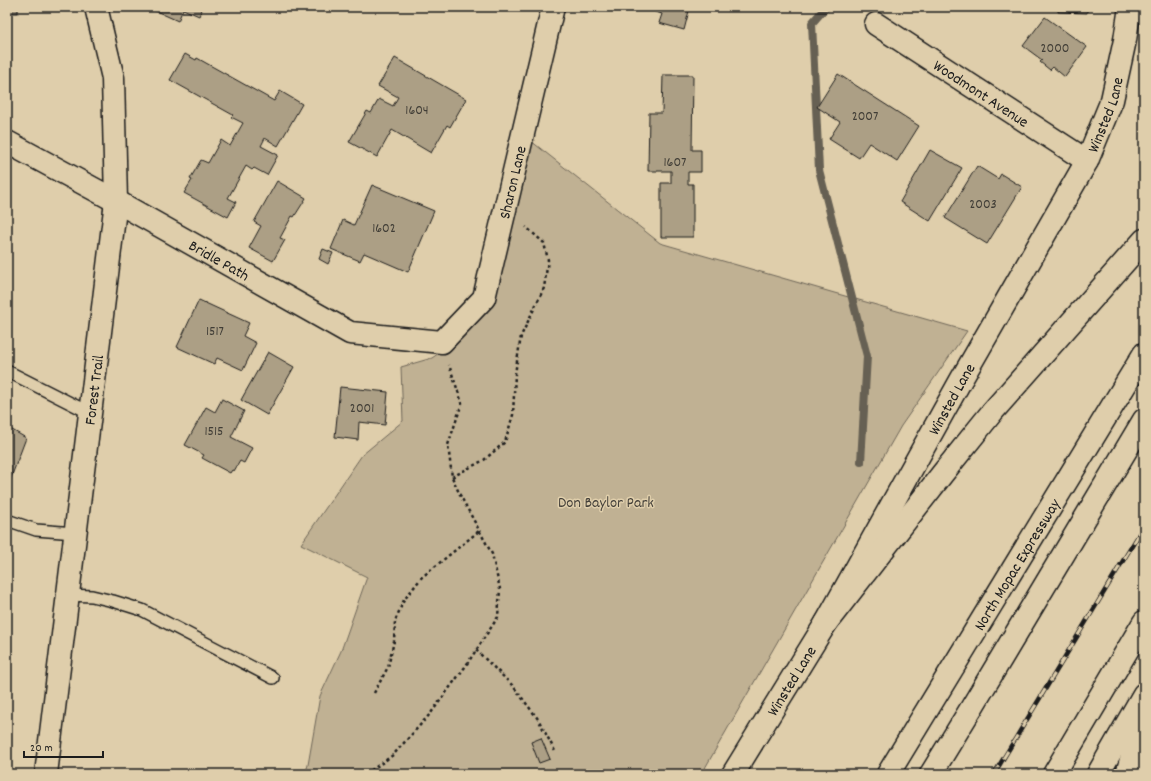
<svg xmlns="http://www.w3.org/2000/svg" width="1151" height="781" viewBox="0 0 1151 781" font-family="Dekko,sans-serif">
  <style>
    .green { fill: #c0b193; stroke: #6e6658 }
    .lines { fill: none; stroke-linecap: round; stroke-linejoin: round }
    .stream { stroke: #666052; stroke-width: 8 }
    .building { fill: #ac9f85; stroke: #1c1c1c }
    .service-casing { stroke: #1c1c1c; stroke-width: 14 }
    .minor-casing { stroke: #1c1c1c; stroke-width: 25 }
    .secondary-casing { stroke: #1c1c1c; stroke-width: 25 }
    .motorway-casing { stroke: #1c1c1c; stroke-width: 25 }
    .path { stroke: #1c1c1c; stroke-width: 2.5; stroke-dasharray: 3 3; stroke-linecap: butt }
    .service { stroke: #dfceab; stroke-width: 11 }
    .minor { stroke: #dfceab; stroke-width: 22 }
    .secondary { stroke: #dfceab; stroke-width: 22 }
    .motorway { stroke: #dfceab; stroke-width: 22 }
    .rail-casing { stroke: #1c1c1c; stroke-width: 4.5 }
    .rail { stroke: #dfceab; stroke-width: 3; stroke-dasharray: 9; stroke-linecap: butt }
    .labels { text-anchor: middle; stroke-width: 3; stroke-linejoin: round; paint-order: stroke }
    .number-label { font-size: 14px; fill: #403d36 }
    .street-label { font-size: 16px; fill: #1c1c1c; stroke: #dfceab }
    .park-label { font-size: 16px; fill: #45413a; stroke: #dfceab }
  </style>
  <rect width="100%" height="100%" fill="#dfceab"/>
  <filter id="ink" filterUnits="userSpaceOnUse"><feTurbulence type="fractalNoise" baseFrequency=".025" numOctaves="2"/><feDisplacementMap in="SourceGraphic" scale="8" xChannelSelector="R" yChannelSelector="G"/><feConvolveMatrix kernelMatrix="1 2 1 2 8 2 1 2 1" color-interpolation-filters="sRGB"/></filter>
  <g filter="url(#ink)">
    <path class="green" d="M 531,141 L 660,243 L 967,331 L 901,426 L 705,768 L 699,774 L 305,774 L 308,765 L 320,696 L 341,651 L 367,577 L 301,544 L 362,455 L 403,421 L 401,367 L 432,358 L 462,337 Z"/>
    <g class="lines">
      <path class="stream" d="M 826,7 L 812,23 L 819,170 L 867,356 L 861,462"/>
    </g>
    <g class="building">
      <rect x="7" y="7" width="11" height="6"/>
      <path d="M 147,7 L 203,7 L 199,16 L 183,9 L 178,21 Z"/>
      <path d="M 640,7 L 690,7 L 684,30 L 659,23 L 662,14 Z"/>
      <path d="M 1058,7 L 1087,7 L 1087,13 L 1058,12 Z"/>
      <path d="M 1045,17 L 1087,47 L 1065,77 L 1053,67 L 1050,70 L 1040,62 L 1042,60 L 1023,46 Z"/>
      <path d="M 185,54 L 196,60 L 197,58 L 274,101 L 280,91 L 302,104 L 278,146 L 265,138 L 261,146 L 278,155 L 267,175 L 254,168 L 252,170 L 246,166 L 228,198 L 236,202 L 228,217 L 184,193 L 192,180 L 190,179 L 201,160 L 208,163 L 221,140 L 230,146 L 243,123 L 231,117 L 233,115 L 170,80 Z"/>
      <path d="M 395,58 L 466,99 L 450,127 L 447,125 L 431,153 L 392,130 L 377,157 L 349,142 L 367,111 L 371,113 L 379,99 L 393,106 L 398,97 L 378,86 Z"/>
      <path d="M 838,74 L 919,126 L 897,161 L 869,143 L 859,158 L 829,139 L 840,122 L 817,107 Z"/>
      <path d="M 663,75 L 693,75 L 692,150 L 701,150 L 701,172 L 688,172 L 688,184 L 693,184 L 693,237 L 661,237 L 661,183 L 671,183 L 671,171 L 648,171 L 649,113 L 662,113 Z"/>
      <path d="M 930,150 L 962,168 L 930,221 L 900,202 Z"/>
      <path d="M 977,166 L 998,179 L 1001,174 L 1022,187 L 987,244 L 945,218 Z"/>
      <path d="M 277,181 L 306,198 L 294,217 L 292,216 L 280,238 L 285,240 L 273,261 L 249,248 L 261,226 L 254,222 Z"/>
      <path d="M 372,185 L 434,211 L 408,272 L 364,253 L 360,261 L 331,249 L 343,220 L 354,225 Z"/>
      <path d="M 323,249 L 333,253 L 328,264 L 319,259 Z"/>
      <path d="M 199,300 L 249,323 L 243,336 L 256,343 L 243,370 L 217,358 L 214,364 L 177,347 Z"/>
      <path d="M 268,352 L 294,367 L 267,415 L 241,400 Z"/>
      <path d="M 340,387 L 388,392 L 385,425 L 359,422 L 358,440 L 335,437 Z"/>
      <path d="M 222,399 L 244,411 L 231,437 L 252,448 L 244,463 L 240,461 L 234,471 L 232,470 L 230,473 L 202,458 L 204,455 L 185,445 L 206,407 L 215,412 Z"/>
      <path d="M 7,427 L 26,438 L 9,483 L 7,483 Z"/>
      <path d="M 541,738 L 550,759 L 539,763 L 531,742 Z"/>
    </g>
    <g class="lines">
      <g class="service-casing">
        <g id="service">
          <path d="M 7,371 L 90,413"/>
          <path d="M 7,520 L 36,530 L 75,533"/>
          <path d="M 68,595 L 92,596 L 113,601 L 142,610 L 273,678"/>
        </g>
      </g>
      <g class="minor-casing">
        <g id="minor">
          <path id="s1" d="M 876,24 L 1087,161"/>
          <path id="s2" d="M 7,142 L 116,201 L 350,333 L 442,342 L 484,298 L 553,7"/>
          <path id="s3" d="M 46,774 L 116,201 L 113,78 L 96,7"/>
        </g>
      </g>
      <g class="secondary-casing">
        <g id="secondary">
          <path id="s4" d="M 733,774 L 826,623 L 961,380 L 1087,161 L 1112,100 L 1125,40 L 1130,7"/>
        </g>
      </g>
      <g class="motorway-casing">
        <g id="motorway">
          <path d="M 826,623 L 943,473 L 993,411 L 1144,240"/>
          <path id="s5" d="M 888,774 L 1144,354"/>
          <path d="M 931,774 L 972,707 L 1144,420"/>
          <path d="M 1054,774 L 1144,622"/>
          <path d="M 1098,774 L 1144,694"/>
          <path d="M 1127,774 L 1144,713"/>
        </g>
      </g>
      <g class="path">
        <path d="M 452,477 L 484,460 L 505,442 L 513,415 L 515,374 L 521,336 L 544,288 L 548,260 L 544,243 L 526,227"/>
        <path d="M 476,650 L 513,686 L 538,719 L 556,753"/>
        <path d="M 374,693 L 388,667 L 394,641 L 395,621 L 404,600 L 422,577 L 479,531"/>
        <path d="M 366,774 L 393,755 L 431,713 L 465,667 L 498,617 L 500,589 L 492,554 L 460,495 L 452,477 L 448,445 L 462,403 L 449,365"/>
      </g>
      <use href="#service" class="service"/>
      <use href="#minor" class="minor"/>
      <use href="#secondary" class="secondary"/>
      <use href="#motorway" class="motorway"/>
      <g class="rail-casing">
        <path id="rail" d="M 994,774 L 1144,526"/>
      </g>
      <use href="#rail" class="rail"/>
    </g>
  </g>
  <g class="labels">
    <g class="number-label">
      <text x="1055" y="52">2000</text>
      <text x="417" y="114">1604</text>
      <text x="865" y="120">2007</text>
      <text x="675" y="166">1607</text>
      <text x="983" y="208">2003</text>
      <text x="384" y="232">1602</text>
      <text x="215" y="335">1517</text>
      <text x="362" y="412">2001</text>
      <text x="214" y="435">1515</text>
    </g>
    <g class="street-label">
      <text dy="6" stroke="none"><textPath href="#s1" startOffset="126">Woodmont Avenue</textPath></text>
      <text dy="6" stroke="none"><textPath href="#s4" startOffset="758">Winsted Lane</textPath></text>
      <text dy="6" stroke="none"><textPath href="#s2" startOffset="665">Sharon Lane</textPath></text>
      <text dy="6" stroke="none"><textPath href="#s2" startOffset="243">Bridle Path</textPath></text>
      <text dy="6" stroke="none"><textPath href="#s3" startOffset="387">Forest Trail</textPath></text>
      <text dy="6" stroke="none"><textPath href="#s4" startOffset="434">Winsted Lane</textPath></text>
      <text dy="6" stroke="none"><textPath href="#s5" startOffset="246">North Mopac Expressway</textPath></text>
      <text dy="6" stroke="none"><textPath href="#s4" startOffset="110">Winsted Lane</textPath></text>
    </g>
    <g class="park-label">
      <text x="606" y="507">Don Baylor Park</text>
    </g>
  </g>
  <rect width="1151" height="781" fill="none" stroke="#dfceab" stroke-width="24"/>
  <rect x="12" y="12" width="1127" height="757" fill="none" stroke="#1c1c1c" stroke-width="1.5" filter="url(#ink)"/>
  <path d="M24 751v6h79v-6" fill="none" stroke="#1c1c1c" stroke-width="2"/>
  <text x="30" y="751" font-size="12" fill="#1c1c1c" stroke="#dfceab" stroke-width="3" paint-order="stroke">20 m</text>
</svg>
